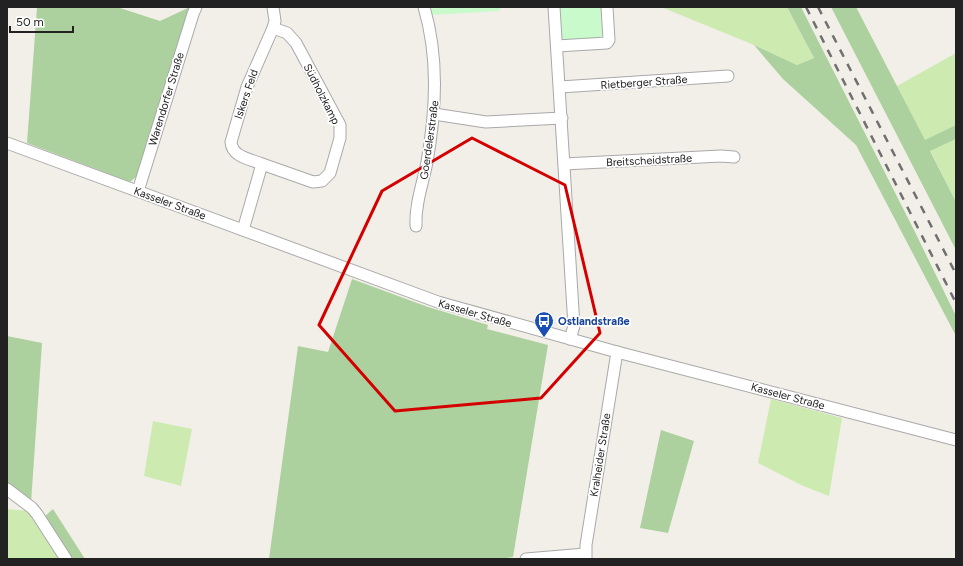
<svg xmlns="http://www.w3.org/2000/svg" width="963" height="566" viewBox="0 0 963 566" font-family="Figtree,sans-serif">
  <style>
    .grass { fill: #cdebb0 }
    .forest { fill: #add19e }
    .park { fill: #c8facc }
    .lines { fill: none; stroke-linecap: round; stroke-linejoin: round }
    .minor-casing { stroke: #a9a9a9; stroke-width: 13 }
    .minor { stroke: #fff; stroke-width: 11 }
    .rail { stroke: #707070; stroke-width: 2.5; stroke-dasharray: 8 8; stroke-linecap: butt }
    .marked { fill: none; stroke: #d40000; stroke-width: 3; stroke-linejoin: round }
    .labels { text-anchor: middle; stroke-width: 3.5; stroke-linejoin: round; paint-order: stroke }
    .street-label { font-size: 11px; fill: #222; stroke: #fff }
    .transit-label { font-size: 11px; font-weight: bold; fill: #164399; stroke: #fff; text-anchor: start }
  </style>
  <rect width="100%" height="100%" fill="#f2efe9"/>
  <g class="grass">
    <path d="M 661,7 L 787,7 L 814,58 L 797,65 L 754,45 Z"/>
    <path d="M 956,53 L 956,125 L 925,141 L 897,86 Z"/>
    <path d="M 956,139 L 956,202 L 930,150 Z"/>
    <path d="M 771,399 L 842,418 L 829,496 L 801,485 L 758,463 Z"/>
    <path d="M 153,421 L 192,429 L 181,486 L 144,476 Z"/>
    <path d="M 7,509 L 29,511 L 62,559 L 7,559 Z"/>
  </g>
  <g class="forest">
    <path d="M 37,7 L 117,7 L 160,21 L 190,7 L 137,176 L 130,182 L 27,143 Z"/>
    <path d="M 787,7 L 801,7 L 914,230 L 956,316 L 956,336 L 856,145 L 783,79 L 754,45 L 797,65 L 814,58 Z"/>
    <path d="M 831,7 L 856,7 L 925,140 L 956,125 L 956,139 L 930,151 L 956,202 L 956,250 Z"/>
    <path d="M 352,279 L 428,307 L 488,325 L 487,329 L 548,345 L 513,557 L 498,559 L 269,559 L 298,346 L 328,352 Z"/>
    <path d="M 7,336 L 42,343 L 31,503 L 7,484 Z"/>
    <path d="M 661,430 L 694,441 L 668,533 L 640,528 Z"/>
    <path d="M 53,509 L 85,559 L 71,559 L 44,517 Z"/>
  </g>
  <g class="park">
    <path d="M 429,7 L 500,7 L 500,11 L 431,15 Z"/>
    <path d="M 560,7 L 601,7 L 602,38 L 563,41 L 562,40 Z"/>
  </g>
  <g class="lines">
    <g class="minor-casing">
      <g id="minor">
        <path d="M 554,7 L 574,326 L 570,339"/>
        <path d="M 557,46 L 607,43 L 609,40 L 607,7"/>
        <path d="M 560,87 L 728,76"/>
        <path d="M 434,114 L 486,122 L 562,118"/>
        <path d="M 7,143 L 438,302 L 617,352 L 956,440"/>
        <path d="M 262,164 C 250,159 232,157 231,142 L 247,87 L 273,28 L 275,21 L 273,7"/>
        <path d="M 564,164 L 721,156 L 734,157"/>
        <path d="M 138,191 L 193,14 L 196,7"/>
        <path d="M 416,226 C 415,204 423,183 427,162 C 436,110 439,58 424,7"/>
        <path d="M 243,230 L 262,164 L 313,182 L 322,181 L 330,173 L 340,138 L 340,125 L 296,43 L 287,33 L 273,28"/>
        <path d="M 7,489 L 32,508 L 37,514 L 66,559"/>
        <path d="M 526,559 L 585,554"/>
        <path d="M 586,559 L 586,545 L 617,352"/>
      </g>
    </g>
    <use href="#minor" class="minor"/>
    <g class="rail">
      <path d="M 806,7 L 956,303"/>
      <path d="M 818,7 L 956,274"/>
    </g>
  </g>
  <path class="marked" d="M 472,138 L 565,185 L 600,333 L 541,398 L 395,411 L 319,325 L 382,191 Z"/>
  <defs>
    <g id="bus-pin" transform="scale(1)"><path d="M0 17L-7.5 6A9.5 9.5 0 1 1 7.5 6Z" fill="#1a4fb4" stroke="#fff"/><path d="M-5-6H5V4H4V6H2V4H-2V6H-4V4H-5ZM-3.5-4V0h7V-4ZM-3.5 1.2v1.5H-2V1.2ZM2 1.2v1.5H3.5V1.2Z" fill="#fff"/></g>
  </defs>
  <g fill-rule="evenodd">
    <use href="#bus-pin" x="544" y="321"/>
  </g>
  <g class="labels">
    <g class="street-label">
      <text transform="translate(644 82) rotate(-4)" y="4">Rietberger Straße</text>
      <text transform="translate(246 94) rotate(-71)" y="4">Iskers Feld</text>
      <text transform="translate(322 94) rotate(63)" y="4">Südholzkamp</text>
      <text transform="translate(166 99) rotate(-73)" y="4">Warendorfer Straße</text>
      <text transform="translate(429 140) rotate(-82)" y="4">Goerdelerstraße</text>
      <text transform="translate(649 160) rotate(-3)" y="4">Breitscheidstraße</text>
      <text transform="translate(170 203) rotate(20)" y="4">Kasseler Straße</text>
      <text transform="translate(475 313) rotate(16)" y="4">Kasseler Straße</text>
      <text transform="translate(788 396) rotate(15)" y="4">Kasseler Straße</text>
      <text transform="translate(600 455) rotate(-81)" y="4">Kralheider Straße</text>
    </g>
    <g class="transit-label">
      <text x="558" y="325">Ostlandstraße</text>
    </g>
  </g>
  <rect width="963" height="566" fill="none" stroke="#222222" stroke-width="16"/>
  <path d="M10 26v6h63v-6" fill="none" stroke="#222222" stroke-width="2"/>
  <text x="16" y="26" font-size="12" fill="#222222" stroke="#ffffff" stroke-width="3" paint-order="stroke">50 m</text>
</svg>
